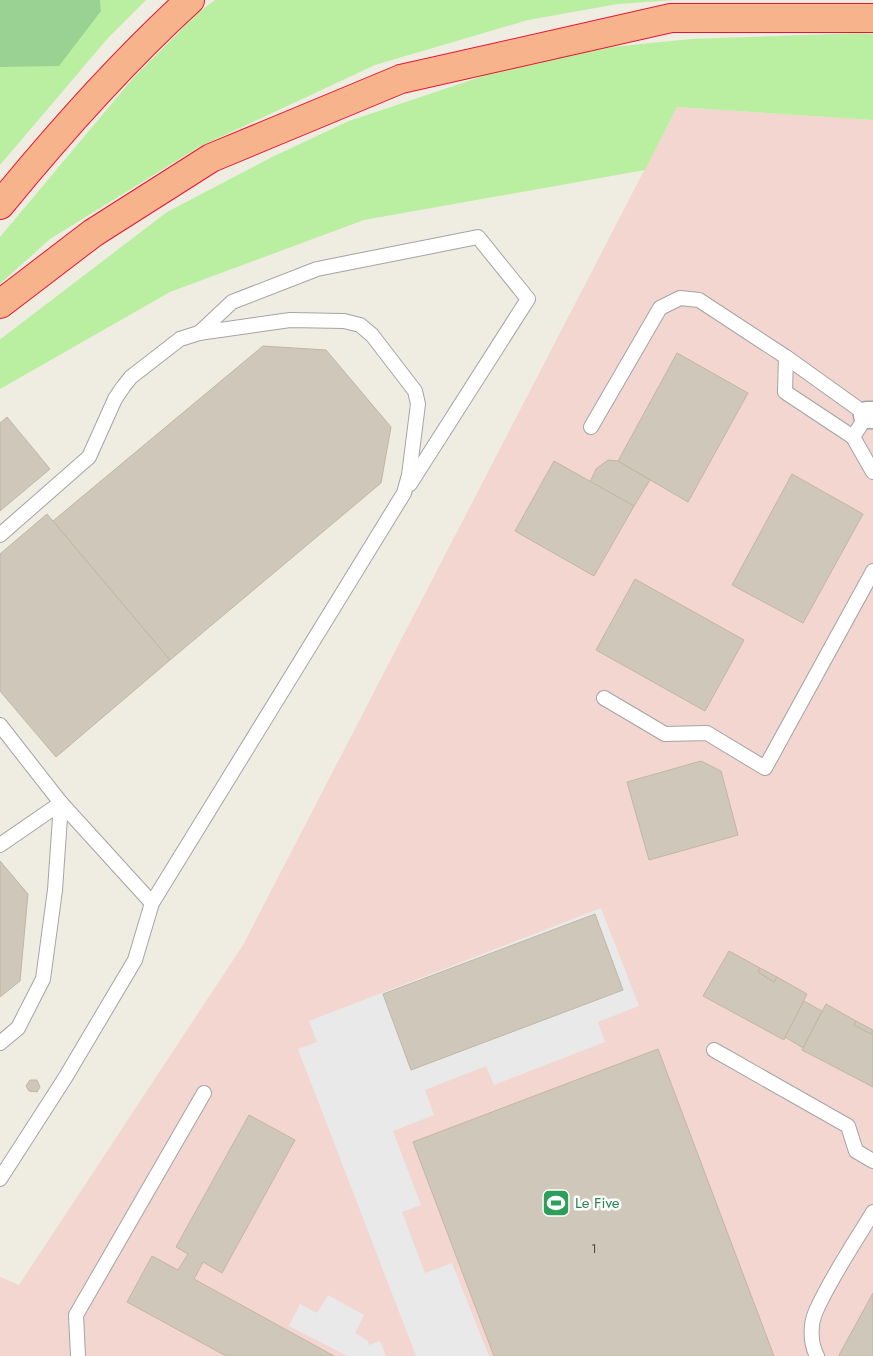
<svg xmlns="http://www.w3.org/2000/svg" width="873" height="1356" viewBox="0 0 873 1356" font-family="Jost,sans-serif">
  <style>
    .commercial { fill: #f2d6cf }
    .grass { fill: #baefa2 }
    .forest { fill: #99d292 }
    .parking { fill: #e9e9e9 }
    .building { fill: #cfc7ba; stroke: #c2b6a2 }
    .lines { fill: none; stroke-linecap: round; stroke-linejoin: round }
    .service-casing { stroke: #a4a4a4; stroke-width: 16 }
    .minor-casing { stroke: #a4a4a4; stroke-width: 29 }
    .trunk-casing { stroke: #e81436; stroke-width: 30 }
    .service { stroke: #fff; stroke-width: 14 }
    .minor { stroke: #fff; stroke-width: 26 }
    .trunk { stroke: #f6b38c; stroke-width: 28 }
    .labels { text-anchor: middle; stroke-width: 5; stroke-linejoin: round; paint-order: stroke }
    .number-label { font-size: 12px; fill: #4a4844 }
    .leisure-label { font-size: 15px; fill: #27864d; stroke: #fff; text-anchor: start }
  </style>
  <rect width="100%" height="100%" fill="#efede1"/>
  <path class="commercial" d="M 677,107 L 873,120 L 873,1356 L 0,1356 L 0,1277 L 19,1285 L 243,945 Z"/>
  <g class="grass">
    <path d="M 100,0 L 146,0 L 108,38 L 0,165 L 0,67 L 9,65 L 101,11 Z"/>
    <path d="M 215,0 L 675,0 L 618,4 L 528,20 L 375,65 L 199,147 L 50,239 L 0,284 L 0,237 L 134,77 L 198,13 Z"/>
    <path d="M 859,33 L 873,34 L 873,120 L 677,107 L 645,170 L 364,220 L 170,292 L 0,389 L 0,339 L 2,338 L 167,212 L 272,157 L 349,121 L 498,71 L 611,47 L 691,39 Z"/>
  </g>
  <path class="forest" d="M 0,0 L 100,0 L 101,11 L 59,66 L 0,67 Z"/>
  <g class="parking">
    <path d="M 601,908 L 639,1006 L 598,1022 L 605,1042 L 494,1085 L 486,1066 L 425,1090 L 434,1115 L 393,1131 L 421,1205 L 402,1212 L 425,1273 L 452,1263 L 489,1356 L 416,1356 L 298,1049 L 317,1042 L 309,1021 Z"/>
    <path d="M 328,1295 L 364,1315 L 355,1333 L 368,1341 L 369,1345 L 380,1341 L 386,1356 L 347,1356 L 289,1326 L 300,1304 L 317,1313 Z"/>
  </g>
  <g class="building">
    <path d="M 263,346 L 326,350 L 391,427 L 381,483 L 170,660 L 53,521 Z"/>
    <path d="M 677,353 L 748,393 L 688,502 L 618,461 Z"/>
    <path d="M 7,417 L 50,469 L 0,511 L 0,423 Z"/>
    <path d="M 608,460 L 618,461 L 650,480 L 634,506 L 590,482 L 596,469 Z"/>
    <path d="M 554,461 L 634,506 L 594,576 L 515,531 Z"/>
    <path d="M 792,474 L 863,514 L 803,623 L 732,585 Z"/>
    <path d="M 47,514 L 170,660 L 56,757 L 0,691 L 0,554 Z"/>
    <path d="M 635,579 L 744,640 L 705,711 L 596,650 Z"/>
    <path d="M 701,761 L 721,771 L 738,835 L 649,860 L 627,782 Z"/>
    <path d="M 0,861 L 28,894 L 20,981 L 0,997 Z"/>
    <path d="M 595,914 L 623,990 L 411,1070 L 383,994 Z"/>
    <path d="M 729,951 L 760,968 L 758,972 L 774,982 L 777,977 L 807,994 L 784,1040 L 703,996 Z"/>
    <path d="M 760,968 L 777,977 L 774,982 L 758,972 Z"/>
    <path d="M 804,1001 L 822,1011 L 803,1048 L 785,1037 Z"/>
    <path d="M 826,1004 L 856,1021 L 854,1025 L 871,1034 L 873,1030 L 873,1087 L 802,1050 Z"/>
    <path d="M 856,1021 L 873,1030 L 871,1034 L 854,1025 Z"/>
    <path d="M 658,1049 L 774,1356 L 494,1356 L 413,1142 Z"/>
    <path d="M 30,1080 L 37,1080 L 40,1087 L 37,1092 L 29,1091 L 26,1086 Z"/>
    <path d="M 249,1115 L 295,1140 L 222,1273 L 203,1262 L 194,1279 L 334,1356 L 226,1356 L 127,1302 L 152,1256 L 178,1270 L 188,1254 L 176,1247 Z"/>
    <path d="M 873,1293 L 873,1356 L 840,1356 L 839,1355 Z"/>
  </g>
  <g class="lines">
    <g class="service-casing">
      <g id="service">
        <path d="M 199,333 L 232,302 L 317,269 L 478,237 L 528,299 L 410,484"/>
        <path d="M 786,357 L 785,392 L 853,437"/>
        <path d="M 591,427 L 660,308 L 680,298 L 699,300 L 786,357 L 867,415 L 853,437 L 873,472"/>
        <path d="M 0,535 L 89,457 L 115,399 L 123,387 L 131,377 L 180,339 L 199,333 L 290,320 L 344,321 L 360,325 L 372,335 L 415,391 L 418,404 L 409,475 L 404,493 L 152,903 L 135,960 L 65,1078 L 0,1179"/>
        <path d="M 604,698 L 665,734 L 707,733 L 765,768 L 873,571"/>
        <path d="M 0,725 L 61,803 L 152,903"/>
        <path d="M 0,845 L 61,803"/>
        <path d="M 0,1043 L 18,1028 L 43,979 L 55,890 L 61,803"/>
        <path d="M 714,1050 L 848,1126 L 856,1151 L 873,1161"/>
        <path d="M 78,1356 L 76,1315 L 204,1093"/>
        <path d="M 817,1356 C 810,1343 810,1324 816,1311 C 830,1279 855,1242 873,1212"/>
      </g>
    </g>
    <g class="minor-casing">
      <path id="minor" d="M 867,415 L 873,415"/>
    </g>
    <g class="trunk-casing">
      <g id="trunk">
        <path d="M 0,205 C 59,133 121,63 190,0"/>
        <path d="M 0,304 L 93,233 L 211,158 L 401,79 L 671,18 L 873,18"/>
      </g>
    </g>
    <use href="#service" class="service"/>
    <use href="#minor" class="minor"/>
    <use href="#trunk" class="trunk"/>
  </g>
  <defs>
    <g id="stadium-square" transform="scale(1.4375)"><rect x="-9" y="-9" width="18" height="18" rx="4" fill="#2e9e5b" stroke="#fff"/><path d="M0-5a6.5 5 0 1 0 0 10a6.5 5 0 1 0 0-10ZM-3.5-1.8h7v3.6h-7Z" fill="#fff"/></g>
  </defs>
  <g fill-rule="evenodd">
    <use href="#stadium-square" x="556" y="1203"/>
  </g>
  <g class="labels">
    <g class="number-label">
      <text x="594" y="1253">1</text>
    </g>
    <g class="leisure-label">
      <text x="575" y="1208">Le Five</text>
    </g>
  </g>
</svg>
